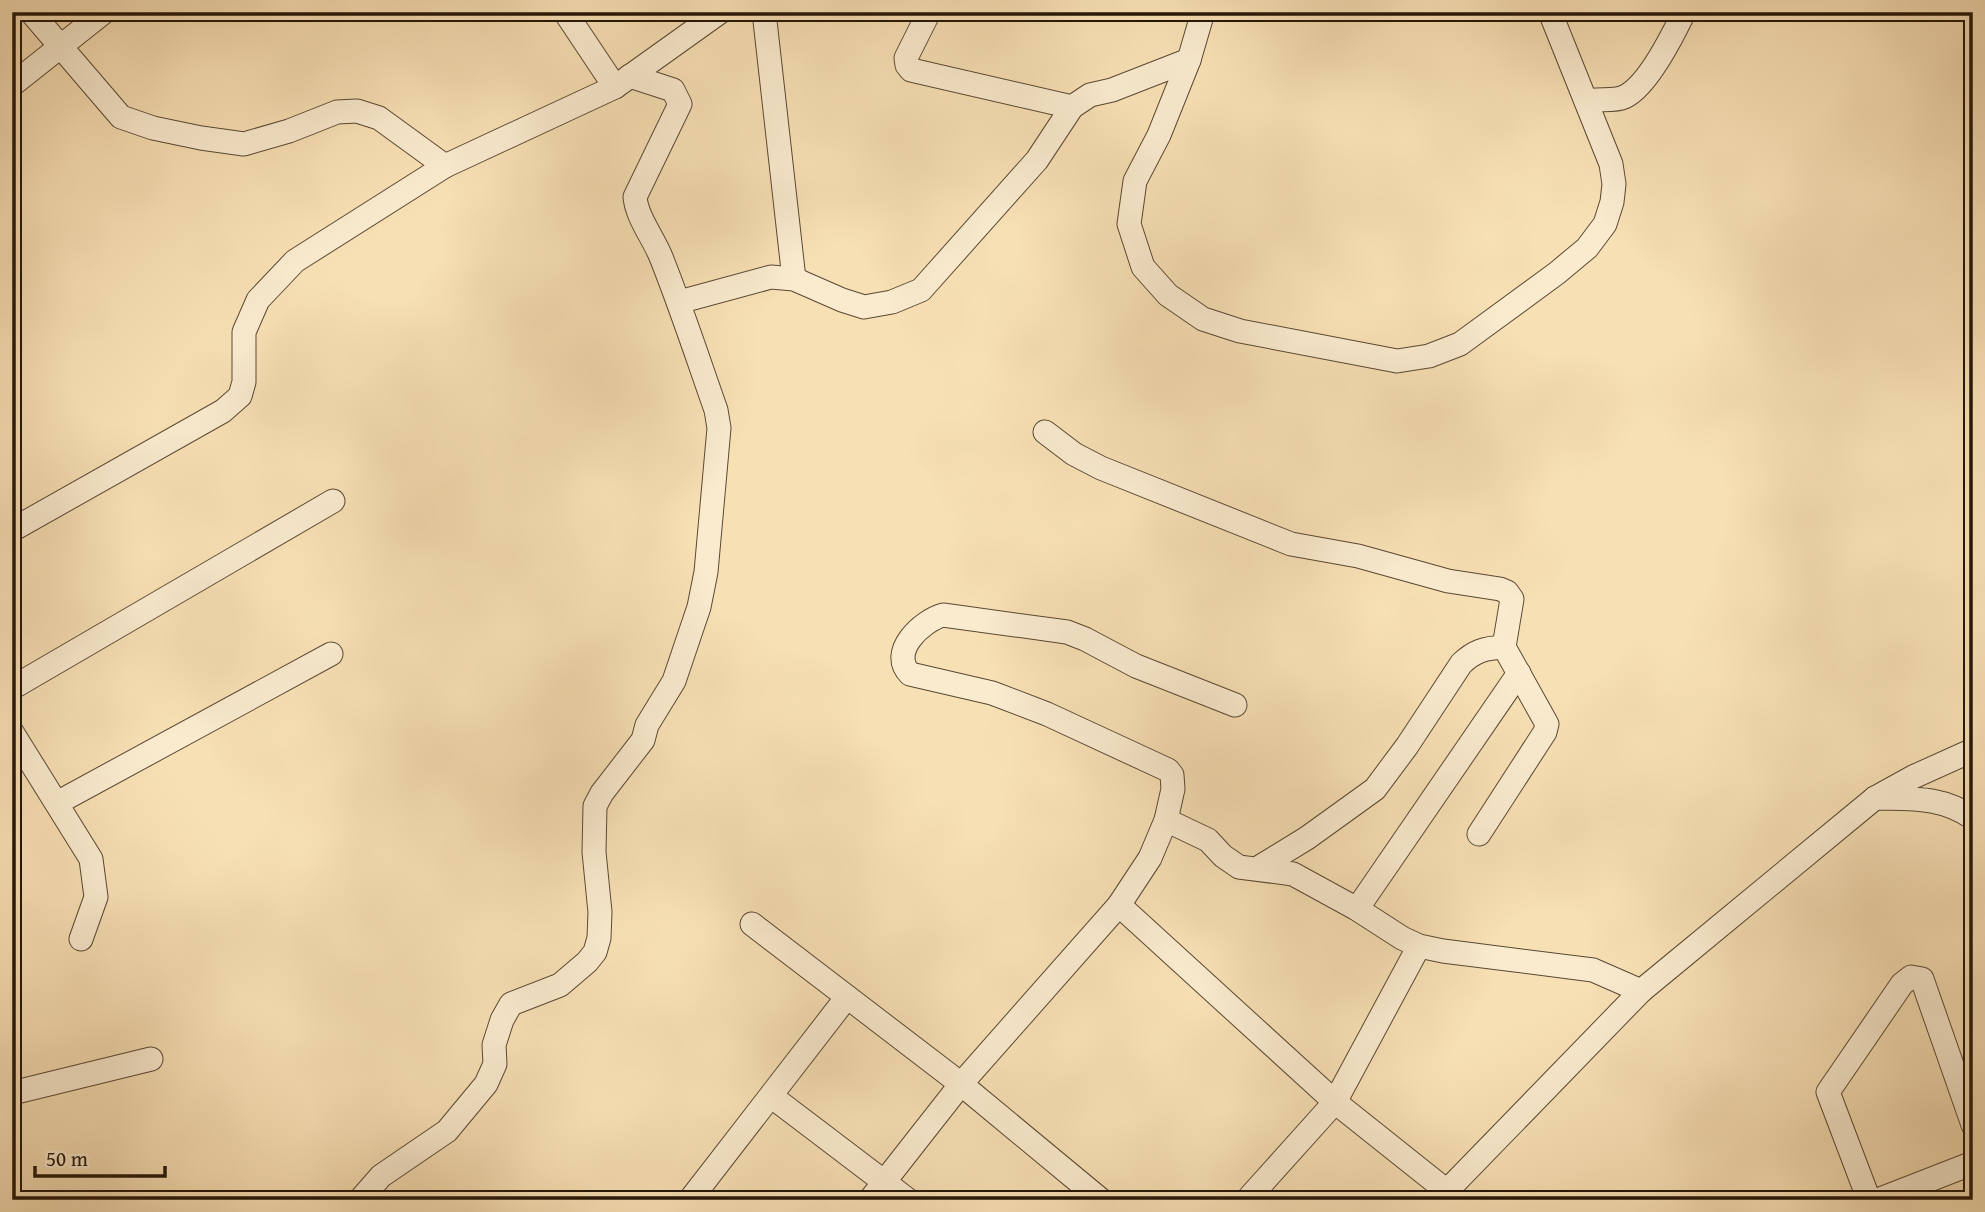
<svg xmlns="http://www.w3.org/2000/svg" width="1985" height="1212" viewBox="0 0 1985 1212" font-family="'Gentium Book Plus',serif">
  <style>
    .lines { fill: none; stroke-linecap: round; stroke-linejoin: round }
    .minor-casing { stroke: #594833; stroke-width: 25 }
    .minor { stroke: #faebcf; stroke-width: 23 }
  </style>
  <rect width="100%" height="100%" fill="#f8e0b5"/>
  <filter id="stains"><feTurbulence type="fractalNoise" baseFrequency=".00286" numOctaves="4"/><feColorMatrix values="0 0 0 0 .2 0 0 0 0 .09 0 0 0 0 .02 0 0 0 .5 -.17"/></filter>
  <radialGradient id="worn" r=".72"><stop offset=".6" stop-color="#630" stop-opacity="0"/><stop offset="1" stop-color="#630" stop-opacity=".3"/></radialGradient>
  <g class="lines">
    <g class="minor-casing">
      <g id="minor">
        <path d="M 31,12 L 121,117 L 153,128 L 201,138 L 244,144 L 289,131 L 337,112 L 357,111 L 379,118 L 445,166"/>
        <path d="M 565,12 L 615,87"/>
        <path d="M 764,12 L 794,279"/>
        <path d="M 929,12 L 906,58 L 907,65 L 911,70 L 1072,107"/>
        <path d="M 1203,12 L 1189,60 L 1159,135 L 1135,181 L 1129,224 L 1143,267 L 1168,295 L 1203,319 L 1240,331 L 1397,361 L 1429,356 L 1460,344 L 1557,273 L 1587,248 L 1605,224 L 1612,202 L 1614,184 L 1611,164 L 1550,12"/>
        <path d="M 12,85 L 104,12"/>
        <path d="M 1586,101 C 1598,98 1613,102 1624,97 C 1647,87 1673,35 1684,12"/>
        <path d="M 679,302 L 771,277 L 794,279 L 842,300 L 864,307 L 892,302 L 921,290 L 1037,160 L 1072,107 L 1090,95 L 1112,90 L 1189,60"/>
        <path d="M 1045,432 L 1074,454 L 1101,468 L 1291,544 L 1358,556 L 1448,581 L 1500,589 L 1507,592 L 1512,599 L 1504,647 L 1547,724 L 1545,732 L 1479,834"/>
        <path d="M 12,530 L 223,411 L 240,396 L 244,382 L 244,332 L 258,300 L 295,261 L 445,166 L 615,87 L 720,12"/>
        <path d="M 12,688 L 333,501"/>
        <path d="M 12,732 L 91,859 L 96,897 L 81,939"/>
        <path d="M 1875,798 C 1912,799 1941,796 1973,818"/>
        <path d="M 57,803 L 331,654"/>
        <path d="M 1166,820 L 1208,840 L 1223,856 L 1239,867 L 1293,874 L 1357,909 L 1402,938 L 1419,946 L 1443,951 L 1593,970 L 1641,991"/>
        <path d="M 1258,868 L 1307,838 L 1375,789 L 1407,746 L 1461,664 C 1474,651 1485,648 1504,647"/>
        <path d="M 1119,905 L 1335,1102 L 1458,1200"/>
        <path d="M 1357,909 L 1519,673"/>
        <path d="M 752,924 L 961,1084 L 1101,1200"/>
        <path d="M 12,1093 L 151,1059"/>
        <path d="M 771,1096 L 908,1200"/>
        <path d="M 360,1200 L 381,1176 L 447,1131 L 486,1084 L 495,1064 L 494,1045 L 502,1020 L 511,1004 L 560,985 L 587,962 L 595,952 L 599,938 L 600,912 L 594,852 L 595,806 L 602,793 L 643,740 L 647,725 L 674,681 L 699,607 L 706,572 L 719,428 L 716,410 C 698,359 681,307 661,257 C 653,237 637,218 635,197 L 680,104 L 673,90 L 630,76"/>
        <path d="M 690,1200 L 847,997"/>
        <path d="M 870,1200 L 961,1084 L 1119,905 L 1150,858 L 1166,820 L 1173,789 L 1172,775 L 1168,770 L 1047,714 L 992,693 L 910,674 C 888,652 922,621 943,615 L 1067,632 L 1085,639 L 1136,666 L 1235,705"/>
        <path d="M 1247,1200 L 1335,1102 L 1419,946"/>
        <path d="M 1438,1200 L 1641,991 L 1875,798 L 1913,777 L 1973,750"/>
        <path d="M 1869,1200 L 1828,1092 L 1902,984 L 1911,977 L 1922,979 L 1973,1125"/>
        <path d="M 1878,1200 L 1973,1163"/>
      </g>
    </g>
    <use href="#minor" class="minor"/>
  </g>
  <rect width="1985" height="1212" fill="none" stroke="#f8e0b5" stroke-width="42"/>
  <rect x="14" y="14" width="1957" height="1184" fill="none" stroke="#241608" stroke-width="3.5"/>
  <rect x="21" y="21" width="1943" height="1170" fill="none" stroke="#241608" stroke-width="2"/>
  <path d="M35 1166v10h130v-10" fill="none" stroke="#241608" stroke-width="3.5"/>
  <text x="46" y="1166" font-size="21" fill="#241608" stroke="#faebcf" stroke-width="5" paint-order="stroke">50 m</text>
  <rect width="100%" height="100%" filter="url(#stains)"/>
  <rect width="100%" height="100%" fill="url(#worn)"/>
</svg>
